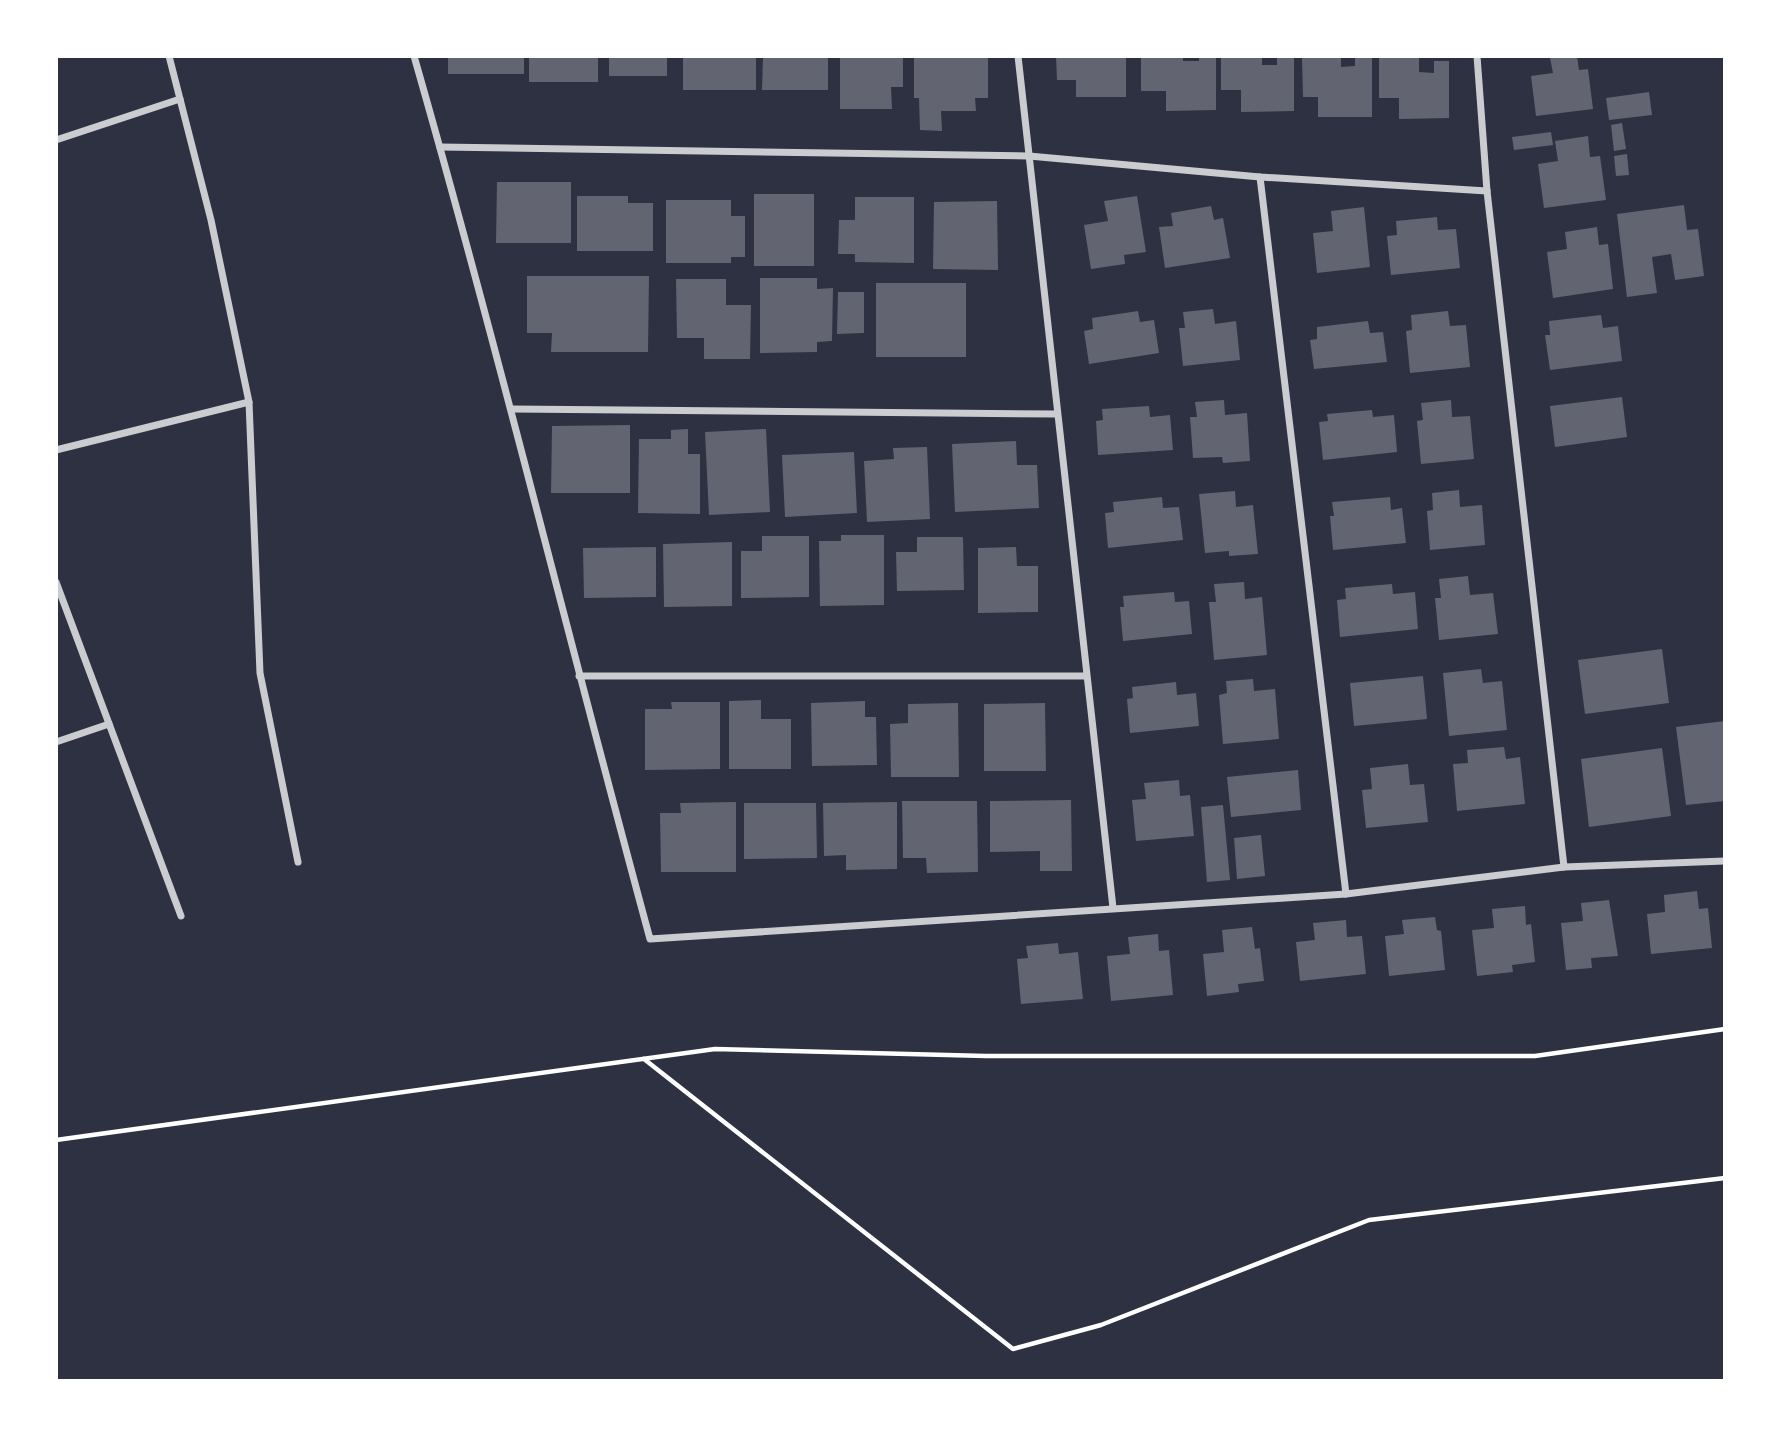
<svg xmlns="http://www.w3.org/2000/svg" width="1781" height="1437" viewBox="0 0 1781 1437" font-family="Literata,serif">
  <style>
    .building { fill: #626471 }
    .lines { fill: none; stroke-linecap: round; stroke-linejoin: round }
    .path { stroke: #fff; stroke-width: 4.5 }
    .minor { stroke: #caccd0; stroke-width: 7 }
  </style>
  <rect width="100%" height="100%" fill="#2d3142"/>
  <g class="building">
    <rect x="448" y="56" width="76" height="18"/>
    <rect x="529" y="56" width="69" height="26"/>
    <rect x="609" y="56" width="58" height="20"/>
    <rect x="683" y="56" width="73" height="34"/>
    <path d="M 763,56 L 828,56 L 828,90 L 762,90 Z"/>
    <path d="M 840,56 L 903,56 L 903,87 L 891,87 L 892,109 L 840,109 Z"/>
    <path d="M 914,56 L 988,56 L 988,98 L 975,98 L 976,111 L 941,111 L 942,131 L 920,130 L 919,98 L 914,98 Z"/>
    <path d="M 1056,56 L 1126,56 L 1126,97 L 1076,97 L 1076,80 L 1057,80 Z"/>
    <path d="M 1141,56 L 1183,56 L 1183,61 L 1199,61 L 1199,56 L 1216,56 L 1216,110 L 1166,111 L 1166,91 L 1141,91 Z"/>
    <path d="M 1221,56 L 1262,56 L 1262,65 L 1277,65 L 1277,56 L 1294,56 L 1294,111 L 1241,112 L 1241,90 L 1221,90 Z"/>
    <path d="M 1372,56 L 1372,117 L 1318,117 L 1318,97 L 1303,97 L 1302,58 L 1341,57 L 1341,67 L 1355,66 L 1355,57 Z"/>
    <path d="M 1577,56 L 1579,70 L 1588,69 L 1593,109 L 1536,116 L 1531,76 L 1553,73 L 1550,58 Z"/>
    <path d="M 1379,58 L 1419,58 L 1419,72 L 1434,73 L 1434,61 L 1449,61 L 1449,118 L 1399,119 L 1399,98 L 1379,98 Z"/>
    <path d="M 1649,92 L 1652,115 L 1609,120 L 1606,98 Z"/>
    <path d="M 1622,123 L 1626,149 L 1614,151 L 1611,125 Z"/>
    <path d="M 1551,132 L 1553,145 L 1514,150 L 1512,137 Z"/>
    <path d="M 1588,136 L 1590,157 L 1600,156 L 1606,200 L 1544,208 L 1538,164 L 1558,161 L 1555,141 Z"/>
    <path d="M 1627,154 L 1629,175 L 1616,176 L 1614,156 Z"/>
    <path d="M 497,182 L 571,182 L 571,243 L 496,243 Z"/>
    <rect x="754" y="194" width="60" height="72"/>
    <path d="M 577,196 L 628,196 L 628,203 L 653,203 L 653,251 L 577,251 Z"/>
    <path d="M 1137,196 L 1146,252 L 1124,255 L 1125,264 L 1091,269 L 1084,225 L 1108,221 L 1104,201 Z"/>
    <path d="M 855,197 L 914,197 L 914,263 L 855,262 L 855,254 L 838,254 L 839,220 L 855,220 Z"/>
    <path d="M 666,200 L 731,200 L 731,216 L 745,216 L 745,257 L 731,257 L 731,263 L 666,263 Z"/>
    <path d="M 997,201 L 998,270 L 933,269 L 934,202 Z"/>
    <path d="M 1684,205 L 1687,230 L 1698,229 L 1704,276 L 1675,280 L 1671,254 L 1652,257 L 1657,293 L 1627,297 L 1617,214 Z"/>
    <path d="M 1211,206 L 1214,220 L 1223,218 L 1230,258 L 1165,268 L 1159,227 L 1173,226 L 1171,213 Z"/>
    <path d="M 1364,207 L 1370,267 L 1317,273 L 1313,233 L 1333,231 L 1331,211 Z"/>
    <path d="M 1437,217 L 1438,230 L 1456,229 L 1460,268 L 1391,275 L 1387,236 L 1397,235 L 1396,221 Z"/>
    <path d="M 1597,227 L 1599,245 L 1608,244 L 1613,289 L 1553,298 L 1547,252 L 1567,249 L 1565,232 Z"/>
    <path d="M 527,276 L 649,276 L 648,352 L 551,352 L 552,333 L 527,333 Z"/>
    <path d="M 760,278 L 817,278 L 817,289 L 833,288 L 832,341 L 817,342 L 817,352 L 760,353 Z"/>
    <path d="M 676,279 L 726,279 L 726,305 L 751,305 L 750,359 L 704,359 L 704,338 L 677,338 Z"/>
    <rect x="876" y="283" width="90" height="74"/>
    <path d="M 838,292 L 864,292 L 864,333 L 837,334 Z"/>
    <path d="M 1213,309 L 1215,324 L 1236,321 L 1240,360 L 1183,366 L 1179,328 L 1185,328 L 1183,312 Z"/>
    <path d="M 1138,311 L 1140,322 L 1154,320 L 1159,353 L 1089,364 L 1084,331 L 1093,329 L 1092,318 Z"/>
    <path d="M 1448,311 L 1450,326 L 1466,325 L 1470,367 L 1410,373 L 1406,331 L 1412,330 L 1411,315 Z"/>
    <path d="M 1601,315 L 1603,328 L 1618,326 L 1622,361 L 1550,370 L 1545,335 L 1550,335 L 1549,321 Z"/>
    <path d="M 1368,321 L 1370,333 L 1383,332 L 1387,362 L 1314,369 L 1310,340 L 1317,339 L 1317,327 Z"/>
    <path d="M 1622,397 L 1627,437 L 1555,447 L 1550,406 Z"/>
    <path d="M 1224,400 L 1225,415 L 1247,413 L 1250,461 L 1223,463 L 1222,457 L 1193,458 L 1190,417 L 1197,417 L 1195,402 Z"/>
    <path d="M 1451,400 L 1452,417 L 1470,416 L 1474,459 L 1421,464 L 1417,421 L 1423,420 L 1421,403 Z"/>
    <path d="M 1149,406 L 1150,417 L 1170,415 L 1173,450 L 1098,455 L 1096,421 L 1103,420 L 1102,409 Z"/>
    <path d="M 1372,410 L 1373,417 L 1394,415 L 1397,452 L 1323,460 L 1319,422 L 1328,421 L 1327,414 Z"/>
    <path d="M 630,425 L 630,493 L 551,493 L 552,426 Z"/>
    <path d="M 688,429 L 688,454 L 700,454 L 700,514 L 638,513 L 639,439 L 671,439 L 671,430 Z"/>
    <path d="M 766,429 L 770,512 L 709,515 L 705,432 Z"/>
    <path d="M 1016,441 L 1017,465 L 1037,465 L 1039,508 L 955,512 L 952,444 Z"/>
    <path d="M 927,447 L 930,519 L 867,522 L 864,461 L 894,459 L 893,448 Z"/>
    <path d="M 854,452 L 857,513 L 785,517 L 782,455 Z"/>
    <path d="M 1459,490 L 1460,507 L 1482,505 L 1485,545 L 1430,550 L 1427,511 L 1433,510 L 1432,493 Z"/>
    <path d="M 1235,491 L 1236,507 L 1253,505 L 1258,554 L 1229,556 L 1229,551 L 1205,553 L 1199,494 Z"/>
    <path d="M 1162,497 L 1163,508 L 1179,507 L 1183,540 L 1108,548 L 1105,513 L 1114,512 L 1113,502 Z"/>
    <path d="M 1390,497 L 1391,510 L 1402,508 L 1406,543 L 1333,550 L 1330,516 L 1334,516 L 1332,502 Z"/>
    <path d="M 841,535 L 884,535 L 884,605 L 820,606 L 819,541 L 841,541 Z"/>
    <path d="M 762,536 L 809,536 L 809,597 L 741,598 L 741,551 L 762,551 Z"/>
    <path d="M 917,537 L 963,537 L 964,590 L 897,591 L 896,552 L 917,552 Z"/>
    <path d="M 732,542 L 732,606 L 664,607 L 663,544 Z"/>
    <path d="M 656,547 L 656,597 L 584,598 L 583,548 Z"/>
    <path d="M 1016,547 L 1017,566 L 1038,566 L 1038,612 L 978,613 L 978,548 Z"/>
    <path d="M 1468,576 L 1470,595 L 1493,593 L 1498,634 L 1439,640 L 1435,598 L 1441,598 L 1439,579 Z"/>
    <path d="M 1244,582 L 1245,599 L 1262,597 L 1267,655 L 1214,660 L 1209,602 L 1216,602 L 1214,584 Z"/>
    <path d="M 1392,584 L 1393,594 L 1415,592 L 1418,629 L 1340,637 L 1337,600 L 1346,599 L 1345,588 Z"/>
    <path d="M 1174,592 L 1175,602 L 1189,601 L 1192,634 L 1123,641 L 1120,607 L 1124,607 L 1123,596 Z"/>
    <path d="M 1662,649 L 1669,703 L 1585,714 L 1578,660 Z"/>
    <path d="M 1481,669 L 1483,683 L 1502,681 L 1507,730 L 1449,736 L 1443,673 Z"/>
    <path d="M 1423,676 L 1427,719 L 1354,726 L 1350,683 Z"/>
    <path d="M 1253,679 L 1254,691 L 1275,689 L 1279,739 L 1223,744 L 1219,695 L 1227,693 L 1226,681 Z"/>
    <path d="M 1176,682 L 1177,695 L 1196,693 L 1199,726 L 1130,733 L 1127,699 L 1133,698 L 1132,687 Z"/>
    <path d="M 761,700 L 761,719 L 791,719 L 791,769 L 729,769 L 729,701 Z"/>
    <path d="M 865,701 L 865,717 L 876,717 L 877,765 L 812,766 L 811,703 Z"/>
    <path d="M 671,702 L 720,702 L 720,769 L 645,770 L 645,709 L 672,709 Z"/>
    <path d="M 958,703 L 959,777 L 891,777 L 890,724 L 908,723 L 908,704 Z"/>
    <path d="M 1045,703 L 1046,771 L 984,771 L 984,704 Z"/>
    <path d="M 1725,721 L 1725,801 L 1686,805 L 1676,727 Z"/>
    <path d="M 1504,747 L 1506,759 L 1520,757 L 1525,804 L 1457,811 L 1453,764 L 1468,763 L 1467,750 Z"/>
    <path d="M 1662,748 L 1671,816 L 1589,827 L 1581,759 Z"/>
    <path d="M 1408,764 L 1410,785 L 1424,784 L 1428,822 L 1366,828 L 1362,790 L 1372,789 L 1370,768 Z"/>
    <path d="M 1298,770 L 1301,810 L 1231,817 L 1227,777 Z"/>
    <path d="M 1179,780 L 1180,796 L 1190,795 L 1194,836 L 1136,841 L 1132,800 L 1146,799 L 1144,783 Z"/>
    <path d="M 1071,800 L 1072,871 L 1040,871 L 1040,851 L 990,852 L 990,801 Z"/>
    <path d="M 902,801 L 977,801 L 978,872 L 927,873 L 926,858 L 903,858 Z"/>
    <path d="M 736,802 L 736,872 L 661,872 L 660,813 L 681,813 L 680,803 Z"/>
    <path d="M 897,802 L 897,869 L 846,870 L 846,855 L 824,856 L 823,803 Z"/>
    <path d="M 744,803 L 816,803 L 817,858 L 744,859 Z"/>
    <path d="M 1223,805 L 1230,880 L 1207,882 L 1201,807 Z"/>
    <path d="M 1261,835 L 1265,876 L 1237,879 L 1234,838 Z"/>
    <path d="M 1697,891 L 1699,909 L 1708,908 L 1712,948 L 1651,954 L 1647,914 L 1665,912 L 1664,895 Z"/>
    <path d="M 1609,900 L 1618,956 L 1591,958 L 1592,968 L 1566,970 L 1561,923 L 1583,921 L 1581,903 Z"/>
    <path d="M 1525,906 L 1526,925 L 1531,924 L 1535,962 L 1512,965 L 1513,972 L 1477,976 L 1472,930 L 1494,928 L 1492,909 Z"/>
    <path d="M 1435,917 L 1437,930 L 1441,931 L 1445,970 L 1389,976 L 1385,936 L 1404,934 L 1402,920 Z"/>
    <path d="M 1346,920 L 1347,937 L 1362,936 L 1366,974 L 1300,981 L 1296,942 L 1315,940 L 1313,923 Z"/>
    <path d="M 1252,927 L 1255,949 L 1260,948 L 1264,981 L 1238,984 L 1239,992 L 1207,996 L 1203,954 L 1224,952 L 1222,930 Z"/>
    <path d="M 1158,934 L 1159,951 L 1169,950 L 1173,995 L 1111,1001 L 1107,956 L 1130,954 L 1128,937 Z"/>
    <path d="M 1058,943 L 1059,954 L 1078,952 L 1083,999 L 1021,1004 L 1017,959 L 1028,958 L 1026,946 Z"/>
  </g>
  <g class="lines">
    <g class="path">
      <path d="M 644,1059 L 1013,1349 L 1101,1325 L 1369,1220 L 1725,1178"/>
      <path d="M 56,1140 L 715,1049 L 986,1056 L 1535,1056 L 1725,1029"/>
    </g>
    <g class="minor">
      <path d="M 169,56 L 211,220 L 249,402 L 260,673 L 298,862"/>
      <path d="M 414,56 C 498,349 570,645 650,939 L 1346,894 L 1564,867 L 1725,861"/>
      <path d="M 1018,56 L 1113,908"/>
      <path d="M 1477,56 L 1487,191 L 1564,867"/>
      <path d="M 56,140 L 180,99"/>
      <path d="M 440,147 L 1029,156 L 1260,177 L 1487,191"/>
      <path d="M 1260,177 L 1346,894"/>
      <path d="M 512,409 L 1056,414"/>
      <path d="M 56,450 L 249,402"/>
      <path d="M 56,582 L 181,916"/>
      <path d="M 579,676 L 1085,676"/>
      <path d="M 56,742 L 109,724"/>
    </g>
  </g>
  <rect width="1781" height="1437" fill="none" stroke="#ffffff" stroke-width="116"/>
</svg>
